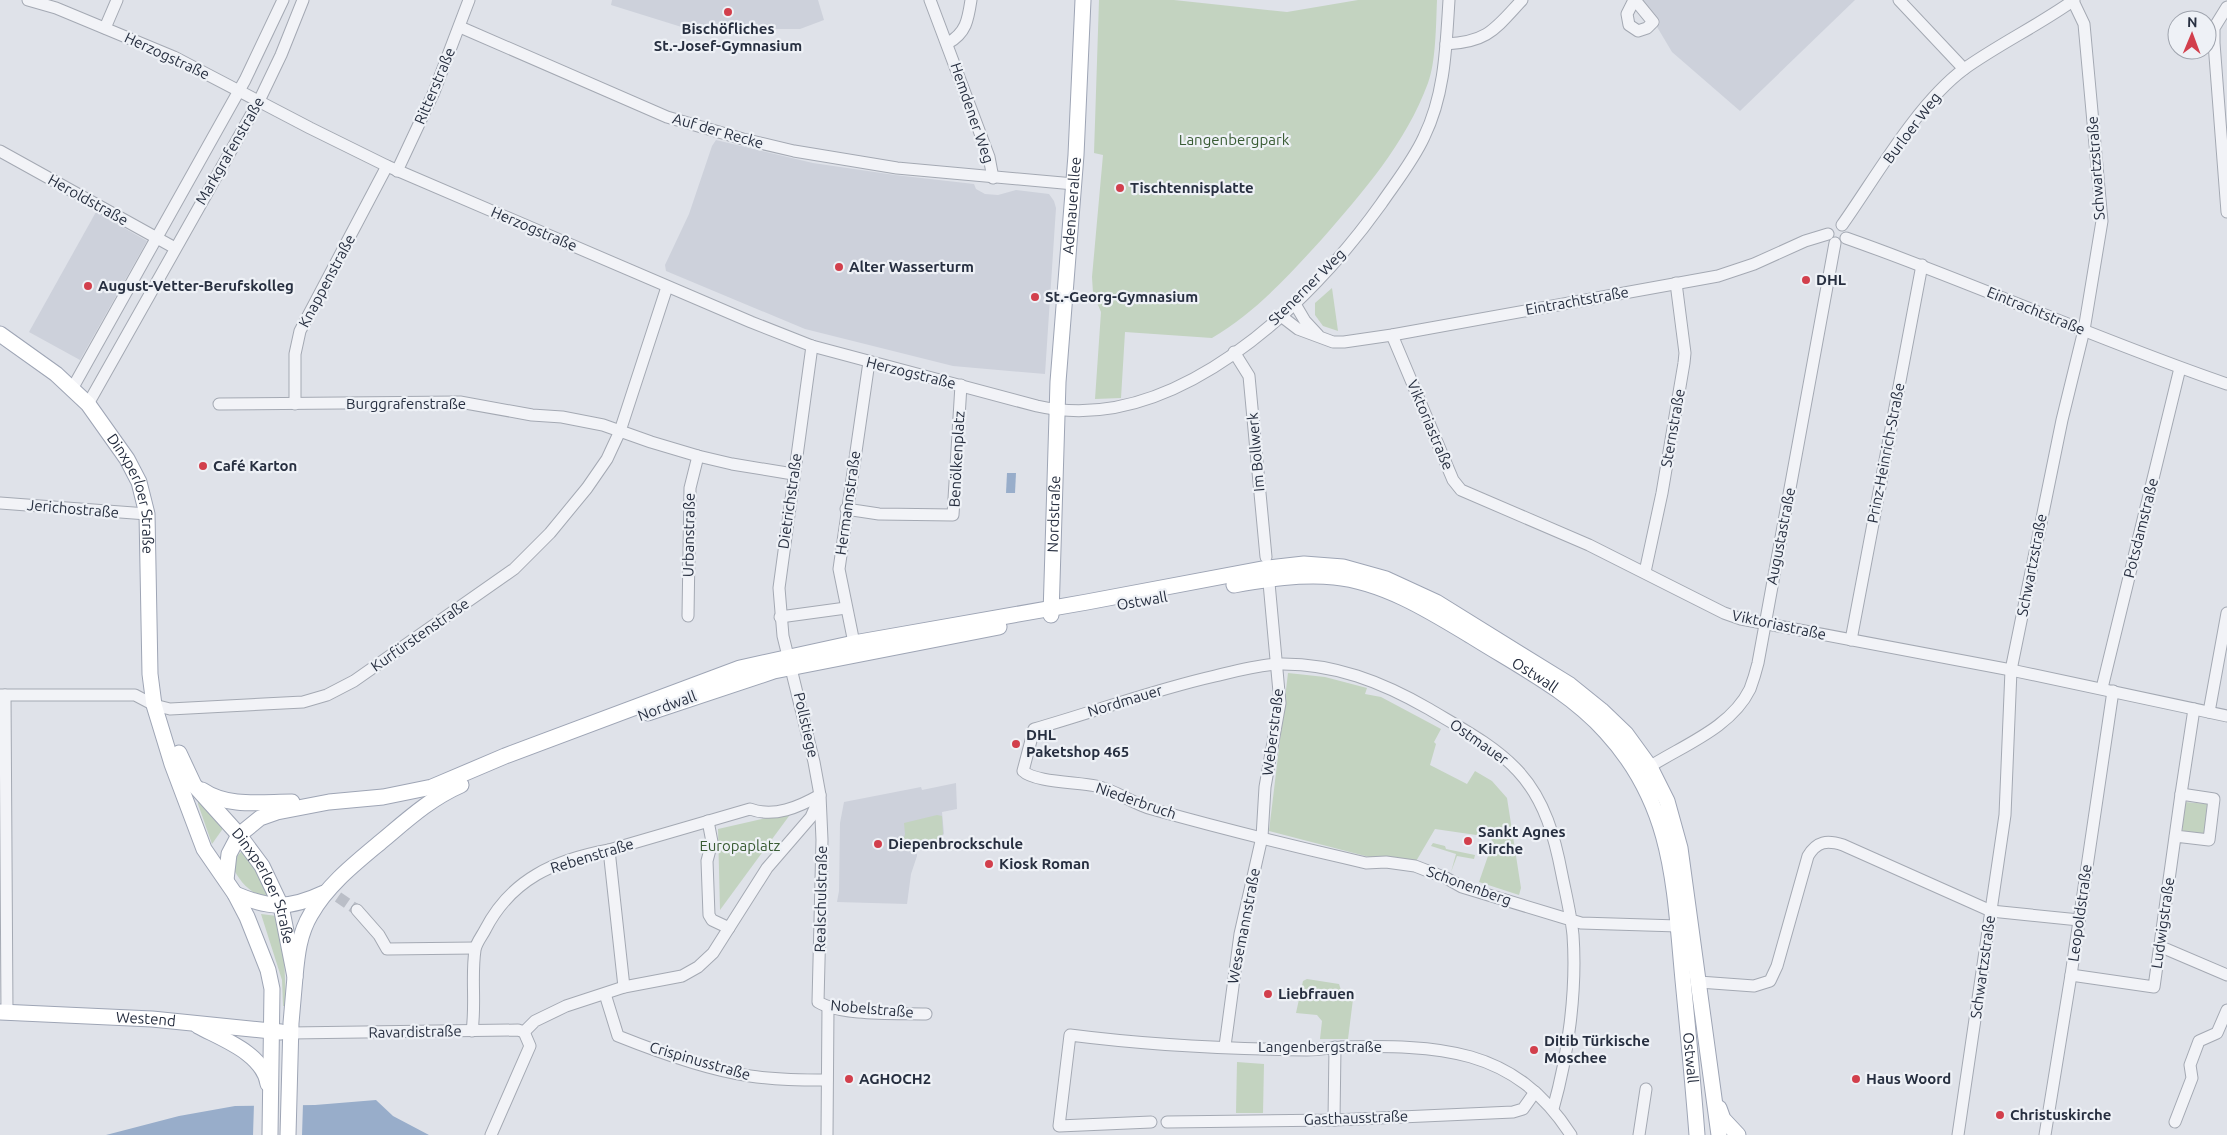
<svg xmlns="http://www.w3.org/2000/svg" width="2227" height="1135" viewBox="0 0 2227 1135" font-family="Ubuntu,sans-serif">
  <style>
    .built { fill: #cdd1db }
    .green { fill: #c3d3c0 }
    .water { fill: #98adca }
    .pier { fill: #dfe2e9 }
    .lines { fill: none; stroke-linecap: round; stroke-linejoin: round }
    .minor-tunnel { stroke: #babec7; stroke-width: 11; stroke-dasharray: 11 5.5; stroke-linecap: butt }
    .minor-casing { stroke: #a4a9b3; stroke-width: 13 }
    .major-casing { stroke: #9ea5b5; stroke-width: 17 }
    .minor { stroke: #f2f3f7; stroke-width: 11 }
    .major { stroke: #fff; stroke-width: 15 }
    .poi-dot { fill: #d23f4c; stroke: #eef1f6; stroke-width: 2 }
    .labels { text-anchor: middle; stroke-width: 4.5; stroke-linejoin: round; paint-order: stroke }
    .poi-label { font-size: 15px; font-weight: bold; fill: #272f40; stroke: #eef1f6; text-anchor: start }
    .street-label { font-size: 15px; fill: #272f40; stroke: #eef1f6 }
    .park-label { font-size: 15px; fill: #395c34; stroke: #eef1f6 }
  </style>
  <rect width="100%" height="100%" fill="#dfe2e9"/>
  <g class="built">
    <path d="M 612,0 L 818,0 L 824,20 L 800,29 L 688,29 L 611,5 Z"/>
    <path d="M 1641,0 L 1855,0 L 1740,111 L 1672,52 Z"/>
    <path d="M 716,140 L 813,163 L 895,175 L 974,184 L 976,189 L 985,194 L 998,195 L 1016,190 L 1049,194 L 1054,201 L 1056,208 L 1045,374 L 953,366 L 805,329 L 666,271 L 665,265 L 689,214 L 712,146 Z"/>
    <path d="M 96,212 L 147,241 L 80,360 L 29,332 Z"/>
    <path d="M 956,783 L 957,809 L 942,812 L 944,834 L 937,841 L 916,841 L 917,856 L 911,874 L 907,904 L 837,902 L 839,891 L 840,823 L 844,802 L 921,787 L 922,790 Z"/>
  </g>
  <g class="green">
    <path d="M 1099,0 L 1174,0 L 1287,12 L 1358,0 L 1437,0 C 1436,23 1436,62 1428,83 C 1406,143 1363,192 1322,239 C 1289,275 1255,313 1212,338 L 1125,332 L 1121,398 L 1095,399 L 1101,312 L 1093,293 L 1092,277 L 1103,155 L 1094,153 Z"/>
    <path d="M 1332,288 L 1338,331 L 1323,326 L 1315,315 L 1315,303 Z"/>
    <path d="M 1288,673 L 1325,677 L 1367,688 L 1365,694 L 1381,697 L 1441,729 L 1434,742 L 1436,744 L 1430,765 L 1467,784 L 1475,771 L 1492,781 L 1507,798 L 1521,888 L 1519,895 L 1479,882 L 1488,856 L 1492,854 L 1494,843 L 1490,838 L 1491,832 L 1484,831 L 1483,836 L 1435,829 L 1415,863 L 1373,858 L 1269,831 Z"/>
    <path d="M 198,799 L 224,827 L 212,844 L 198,804 Z"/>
    <path d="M 2185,802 L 2207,804 L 2205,835 L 2182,833 Z"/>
    <path d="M 792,812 L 720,910 L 718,829 Z"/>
    <path d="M 937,815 L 942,816 L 943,834 L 936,841 L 916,841 L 916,844 L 902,845 L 905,834 L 904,823 Z"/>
    <path d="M 1433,843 L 1445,846 L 1446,849 L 1475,855 L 1474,859 L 1457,856 L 1451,872 L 1456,854 L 1431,846 Z"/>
    <path d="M 242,851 L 260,874 L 270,896 C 250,896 241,882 232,867 L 234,859 Z"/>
    <path d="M 261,914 L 277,916 L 284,953 L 286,1006 L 283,1006 L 282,980 Z"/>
    <path d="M 1307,979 L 1339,984 L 1341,990 L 1354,991 L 1348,1039 L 1320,1039 L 1322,1021 L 1317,1015 L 1296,1013 L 1303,981 Z"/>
    <path d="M 1237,1062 L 1264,1064 L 1263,1113 L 1236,1113 Z"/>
  </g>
  <g class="water">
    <path d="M 1007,473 L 1016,473 L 1015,493 L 1006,493 Z"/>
    <path d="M 376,1100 L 393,1116 L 429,1135 L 106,1135 L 179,1116 L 235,1106 L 315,1105 Z"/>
  </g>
  <path class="pier" d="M 303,1103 L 302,1135 L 253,1135 L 254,1104 Z"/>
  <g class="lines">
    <path class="minor-tunnel" d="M 338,897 L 357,910"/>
    <g class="minor-casing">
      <g id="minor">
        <path d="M 28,0 L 56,8 L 174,57 L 310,128 L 387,166 L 751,322 L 812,346 L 1037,406 C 1173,437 1309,305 1381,204 C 1396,182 1413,161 1424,137 C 1445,94 1446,47 1449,0"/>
        <path d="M 930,0 L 989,157 L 993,178"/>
        <path d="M 1634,0 L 1627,14 L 1629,25 L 1638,31 L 1647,28 L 1653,22 L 1635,0"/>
        <path d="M 1899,0 L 1964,69"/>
        <path d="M 2227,7 L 2214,28 L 2214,43 L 2227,212"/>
        <path d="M 460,27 L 667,117 L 743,139 L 794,151 L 897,168 L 1074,184"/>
        <path d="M 105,28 L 117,0"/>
        <path d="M 948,43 C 966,33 968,20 971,0"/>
        <path d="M 1446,44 C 1488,42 1495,29 1522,0"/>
        <path d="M 0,151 L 175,248"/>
        <path d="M 397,171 L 434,92 L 469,0"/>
        <path d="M 1842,225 C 1876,177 1917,104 1964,69 C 1999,44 2039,25 2074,0"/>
        <path d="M 1846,238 C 1974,283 2098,340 2227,384"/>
        <path d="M 1295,304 L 1305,321 L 1318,335"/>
        <path d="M 1281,316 L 1298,329 L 1333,342 L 1344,342 L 1392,335 L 1718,276 L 1754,264 L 1805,241 L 1828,234"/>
        <path d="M 1392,335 L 1453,480 L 1461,490 L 1589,545 L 1724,613 L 1741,619 L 2011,670 L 2227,716"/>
        <path d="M 812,346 L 779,588 L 783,636 L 814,762 L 820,795 L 822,840 L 818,1002 C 841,1016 898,1013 926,1014"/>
        <path d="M 1234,352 L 1249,376 L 1266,557"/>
        <path d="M 72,389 L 245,80 L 283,0"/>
        <path d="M 88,404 L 259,101 L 281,55 L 303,0"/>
        <path d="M 219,404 L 460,402 L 532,415 L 562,417 L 603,425 L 651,442 L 698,456 L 732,464 L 793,474"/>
        <path d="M 295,404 L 295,354 L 300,331 L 387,166"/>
        <path d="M 0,503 L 147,514"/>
        <path d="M 846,509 L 879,514 L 953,515 L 961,385"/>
        <path d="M 1645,572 L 1662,493 L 1684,363 L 1685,353 L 1676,283"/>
        <path d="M 688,616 L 690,488 L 698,456"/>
        <path d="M 780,617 L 846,608"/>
        <path d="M 1851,640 L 1922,265"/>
        <path d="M 854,643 L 839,569 L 869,362"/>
        <path d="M 2102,688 L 2180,368"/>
        <path d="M 0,695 L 135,695 L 154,705 L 170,709 L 303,702 L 327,695 L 354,681 L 514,569 L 550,533 L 587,488 L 607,459 L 620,431 L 667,287"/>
        <path d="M 5,695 L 7,1012"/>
        <path d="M 2209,712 L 2227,613"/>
        <path d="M 1643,771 C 1678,747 1730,730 1750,689 C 1753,681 1756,671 1758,663 L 1835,243"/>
        <path d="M 2181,794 L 2194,709"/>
        <path d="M 708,821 L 712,842 L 707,861 L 709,915 L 712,920 L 729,928"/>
        <path d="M 609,850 L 624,987"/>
        <path d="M 357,910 L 379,935 L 387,949 L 475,948"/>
        <path d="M 2159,946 L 2227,975"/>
        <path d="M 2071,975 L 2154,987 C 2163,922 2172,858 2181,794 L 2214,799 L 2209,840 L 2175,836"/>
        <path d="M 1699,982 L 1754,986 L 1770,981 L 1777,966 L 1808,856 C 1817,841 1827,840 1843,845 L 1991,911 L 2079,920"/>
        <path d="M 605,994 L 618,1036 C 658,1052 707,1070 750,1076 C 776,1080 801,1080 827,1080"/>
        <path d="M 472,1031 C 476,1004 471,977 475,950 C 476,943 482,936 485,930 C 511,879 555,860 609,850 L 750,809 C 774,818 799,807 820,795"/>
        <path d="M 524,1032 L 535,1021 L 566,1006 L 624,987 L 682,976 L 698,967 L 713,953 L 767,868 L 811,817 L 819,799"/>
        <path d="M 290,1033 L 518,1030 L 524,1032 L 530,1046 L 491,1135"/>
        <path d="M 1225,1046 L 1240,934 L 1262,837 L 1265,787 L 1280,703 L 1268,572"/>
        <path d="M 1553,1109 C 1568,1056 1577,991 1573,935 C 1571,915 1566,895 1562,875 C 1555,838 1545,800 1518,771 C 1494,745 1459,727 1429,709 C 1382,682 1334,663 1279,664 C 1258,665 1236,671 1215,676 C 1153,690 1094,712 1034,729 L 1023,771 C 1034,782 1077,782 1096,786 C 1116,790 1133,804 1152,809 C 1216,827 1280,843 1345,858 L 1366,863 L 1386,862 L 1415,866 L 1446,878 L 1462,887 L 1581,923 L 1678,926"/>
        <path d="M 1334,1120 L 1335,1047"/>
        <path d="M 1151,1122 L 1059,1126 L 1070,1035 C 1148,1045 1228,1049 1307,1050 C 1319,1050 1330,1048 1341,1047 C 1437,1045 1514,1046 1571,1135"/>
        <path d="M 1167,1122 L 1334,1120 L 1513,1112 L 1523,1109 L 1535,1092"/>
        <path d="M 2175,1122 L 2192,1078 L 2190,1065 L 2199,1041 L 2217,1033 L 2227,1010"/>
        <path d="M 827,1135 L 828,1007"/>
        <path d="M 1639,1135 L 1646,1089"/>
        <path d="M 1958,1135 L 2005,815 L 2011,670 L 2062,420 L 2084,330 L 2102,221 L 2084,24 L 2073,1"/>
        <path d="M 2045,1135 L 2071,975 L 2113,691"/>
      </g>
    </g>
    <g class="major-casing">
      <g id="major">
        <path id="s1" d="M 0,334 L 56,374 L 88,404 L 127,459 L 139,482 L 147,514 L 150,674 L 154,705 L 172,764 L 204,849 L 235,894 L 247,917 L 268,970 L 272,989 L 270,1135"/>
        <path id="s2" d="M 1234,585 C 1267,579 1300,574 1334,577 C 1385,582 1433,613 1476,639 C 1521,667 1570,692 1606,732 C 1674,806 1674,886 1683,980 C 1688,1031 1693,1083 1697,1135"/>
        <path id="s3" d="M 1051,615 L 1058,382 L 1076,155 L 1083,0"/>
        <path d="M 648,713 L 774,671 L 999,627"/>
        <path id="s4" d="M 179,753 L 194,785 L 239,835 L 262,866 L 281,906 L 295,977 L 291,1023 L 288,1135"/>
        <path d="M 202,790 C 228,808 263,802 292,802"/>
        <path d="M 226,880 L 229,854 L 239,835 L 260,818 L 277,812 L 329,802 L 383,797 L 432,787 L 505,756 L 740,668 L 854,643 L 1087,602 L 1267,568 L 1304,564 L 1343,567 L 1386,579 L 1436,602 L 1570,685 L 1601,710 L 1626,734 L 1650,767 L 1667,801 L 1680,848 L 1719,1135"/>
        <path d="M 235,894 C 270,909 290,909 324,893"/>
        <path d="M 295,977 C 297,955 299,934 311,914 C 328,884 357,862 383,840 C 408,819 431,798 461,785"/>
        <path id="s5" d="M 0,1012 L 152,1019 L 281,1032"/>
        <path d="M 198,1026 C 222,1039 263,1053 268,1084"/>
        <path d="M 1719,1108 L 1723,1119 L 1738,1135"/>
      </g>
    </g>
    <use href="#minor" class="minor"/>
    <use href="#major" class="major"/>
  </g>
  <g class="poi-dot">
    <circle cx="728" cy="12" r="5"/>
    <circle cx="1120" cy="188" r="5"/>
    <circle cx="839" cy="267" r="5"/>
    <circle cx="1806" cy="280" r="5"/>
    <circle cx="88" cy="286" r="5"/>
    <circle cx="1035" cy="297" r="5"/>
    <circle cx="203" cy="466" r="5"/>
    <circle cx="1016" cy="744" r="5"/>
    <circle cx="1468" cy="841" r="5"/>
    <circle cx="878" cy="844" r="5"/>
    <circle cx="989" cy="864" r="5"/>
    <circle cx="1268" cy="994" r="5"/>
    <circle cx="1534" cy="1050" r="5"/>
    <circle cx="849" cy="1079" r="5"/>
    <circle cx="1856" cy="1079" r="5"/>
    <circle cx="2000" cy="1115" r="5"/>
  </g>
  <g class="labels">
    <g class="poi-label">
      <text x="728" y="34" text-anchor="middle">Bischöfliches<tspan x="728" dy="17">St.-Josef-Gymnasium</tspan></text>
      <text x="1130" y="193">Tischtennisplatte</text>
      <text x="849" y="272">Alter Wasserturm</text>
      <text x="1816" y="285">DHL</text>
      <text x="98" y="291">August-Vetter-Berufskolleg</text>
      <text x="1045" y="302">St.-Georg-Gymnasium</text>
      <text x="213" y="471">Café Karton</text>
      <text x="1026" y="740">DHL<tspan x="1026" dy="17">Paketshop 465</tspan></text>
      <text x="1478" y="837">Sankt Agnes<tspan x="1478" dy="17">Kirche</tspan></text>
      <text x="888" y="849">Diepenbrockschule</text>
      <text x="999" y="869">Kiosk Roman</text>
      <text x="1278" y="999">Liebfrauen</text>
      <text x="1544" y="1046">Ditib Türkische<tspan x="1544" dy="17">Moschee</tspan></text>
      <text x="859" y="1084">AGHOCH2</text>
      <text x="1866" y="1084">Haus Woord</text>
      <text x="2010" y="1120">Christuskirche</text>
    </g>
    <g class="street-label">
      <text transform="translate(167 56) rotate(25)" y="5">Herzogstraße</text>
      <text transform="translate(435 86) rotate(-67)" y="5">Ritterstraße</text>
      <text transform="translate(972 113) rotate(71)" y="5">Hemdener Weg</text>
      <text transform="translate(1912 128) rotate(-53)" y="5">Burloer Weg</text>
      <text transform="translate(718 131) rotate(16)" y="5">Auf der Recke</text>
      <text transform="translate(230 151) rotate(-60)" y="5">Markgrafenstraße</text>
      <text transform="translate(2096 168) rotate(-94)" y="5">Schwartzstraße</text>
      <text transform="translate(88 200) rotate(29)" y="5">Heroldstraße</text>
      <text dy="5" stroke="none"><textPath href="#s3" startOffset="410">Adenauerallee</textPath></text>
      <text transform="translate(534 229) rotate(23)" y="5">Herzogstraße</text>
      <text transform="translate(327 281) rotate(-62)" y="5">Knappenstraße</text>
      <text transform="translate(1307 287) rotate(-45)" y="5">Stenerner Weg</text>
      <text transform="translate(1577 301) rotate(-10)" y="5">Eintrachtstraße</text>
      <text transform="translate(2036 311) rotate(22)" y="5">Eintrachtstraße</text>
      <text transform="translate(911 373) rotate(14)" y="5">Herzogstraße</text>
      <text x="406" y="409">Burggrafenstraße</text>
      <text transform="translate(1430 425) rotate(67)" y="5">Viktoriastraße</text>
      <text transform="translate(1673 428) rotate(-80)" y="5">Sternstraße</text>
      <text transform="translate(1256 452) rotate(-95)" y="5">Im Bollwerk</text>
      <text transform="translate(1886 453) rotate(-79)" y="5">Prinz-Heinrich-Straße</text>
      <text transform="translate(957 459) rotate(-87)" y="5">Benölkenplatz</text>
      <text dy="5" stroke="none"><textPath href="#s1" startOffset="215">Dinxperloer Straße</textPath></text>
      <text transform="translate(790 501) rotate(-82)" y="5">Dietrichstraße</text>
      <text transform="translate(848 503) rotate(-82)" y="5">Hermannstraße</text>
      <text transform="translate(73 509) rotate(5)" y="5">Jerichostraße</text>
      <text dy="5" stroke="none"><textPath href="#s3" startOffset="101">Nordstraße</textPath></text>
      <text transform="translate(2141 528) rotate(-76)" y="5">Potsdamstraße</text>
      <text transform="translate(689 535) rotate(-89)" y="5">Urbanstraße</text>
      <text transform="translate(1781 536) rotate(-79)" y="5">Augustastraße</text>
      <text transform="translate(2032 565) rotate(-79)" y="5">Schwartzstraße</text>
      <text transform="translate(1142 601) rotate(-10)" y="5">Ostwall</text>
      <text transform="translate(1779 625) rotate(12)" y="5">Viktoriastraße</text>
      <text transform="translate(420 635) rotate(-35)" y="5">Kurfürstenstraße</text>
      <text dy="5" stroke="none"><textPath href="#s2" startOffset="326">Ostwall</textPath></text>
      <text transform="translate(1125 701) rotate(-17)" y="5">Nordmauer</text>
      <text transform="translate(667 706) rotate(-20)" y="5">Nordwall</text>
      <text transform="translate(806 725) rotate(77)" y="5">Pollstiege</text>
      <text transform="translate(1273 732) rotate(-83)" y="5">Weberstraße</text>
      <text transform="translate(1479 742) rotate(35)" y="5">Ostmauer</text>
      <text transform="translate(1136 801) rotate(19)" y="5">Niederbruch</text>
      <text transform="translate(592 856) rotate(-17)" y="5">Rebenstraße</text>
      <text transform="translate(1469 886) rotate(20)" y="5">Schonenberg</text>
      <text dy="5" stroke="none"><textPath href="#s4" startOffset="160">Dinxperloer Straße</textPath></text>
      <text transform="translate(821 899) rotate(-89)" y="5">Realschulstraße</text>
      <text transform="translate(2080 913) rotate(-82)" y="5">Leopoldstraße</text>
      <text transform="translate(2163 923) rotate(-82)" y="5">Ludwigstraße</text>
      <text transform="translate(1244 926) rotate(-79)" y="5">Wesemannstraße</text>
      <text transform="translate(1983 967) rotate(-82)" y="5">Schwartzstraße</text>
      <text transform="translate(872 1009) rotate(5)" y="5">Nobelstraße</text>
      <text dy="5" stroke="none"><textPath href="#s5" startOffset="146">Westend</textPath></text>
      <text transform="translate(415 1032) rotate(-1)" y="5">Ravardistraße</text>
      <text x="1320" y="1052">Langenbergstraße</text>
      <text dy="5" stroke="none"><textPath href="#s2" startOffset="761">Ostwall</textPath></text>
      <text transform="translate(700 1061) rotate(16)" y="5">Crispinusstraße</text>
      <text transform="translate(1356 1118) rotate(-2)" y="5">Gasthausstraße</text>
    </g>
    <g class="park-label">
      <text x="1234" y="145">Langenbergpark</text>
      <text x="740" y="851">Europaplatz</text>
    </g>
  </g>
  <g transform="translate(2192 35) rotate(1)"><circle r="24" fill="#eef1f6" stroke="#9ea3ad"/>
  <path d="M0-4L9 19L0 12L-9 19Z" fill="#d23f4c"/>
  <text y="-8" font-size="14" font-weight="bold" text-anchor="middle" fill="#272f40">N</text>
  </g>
</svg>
